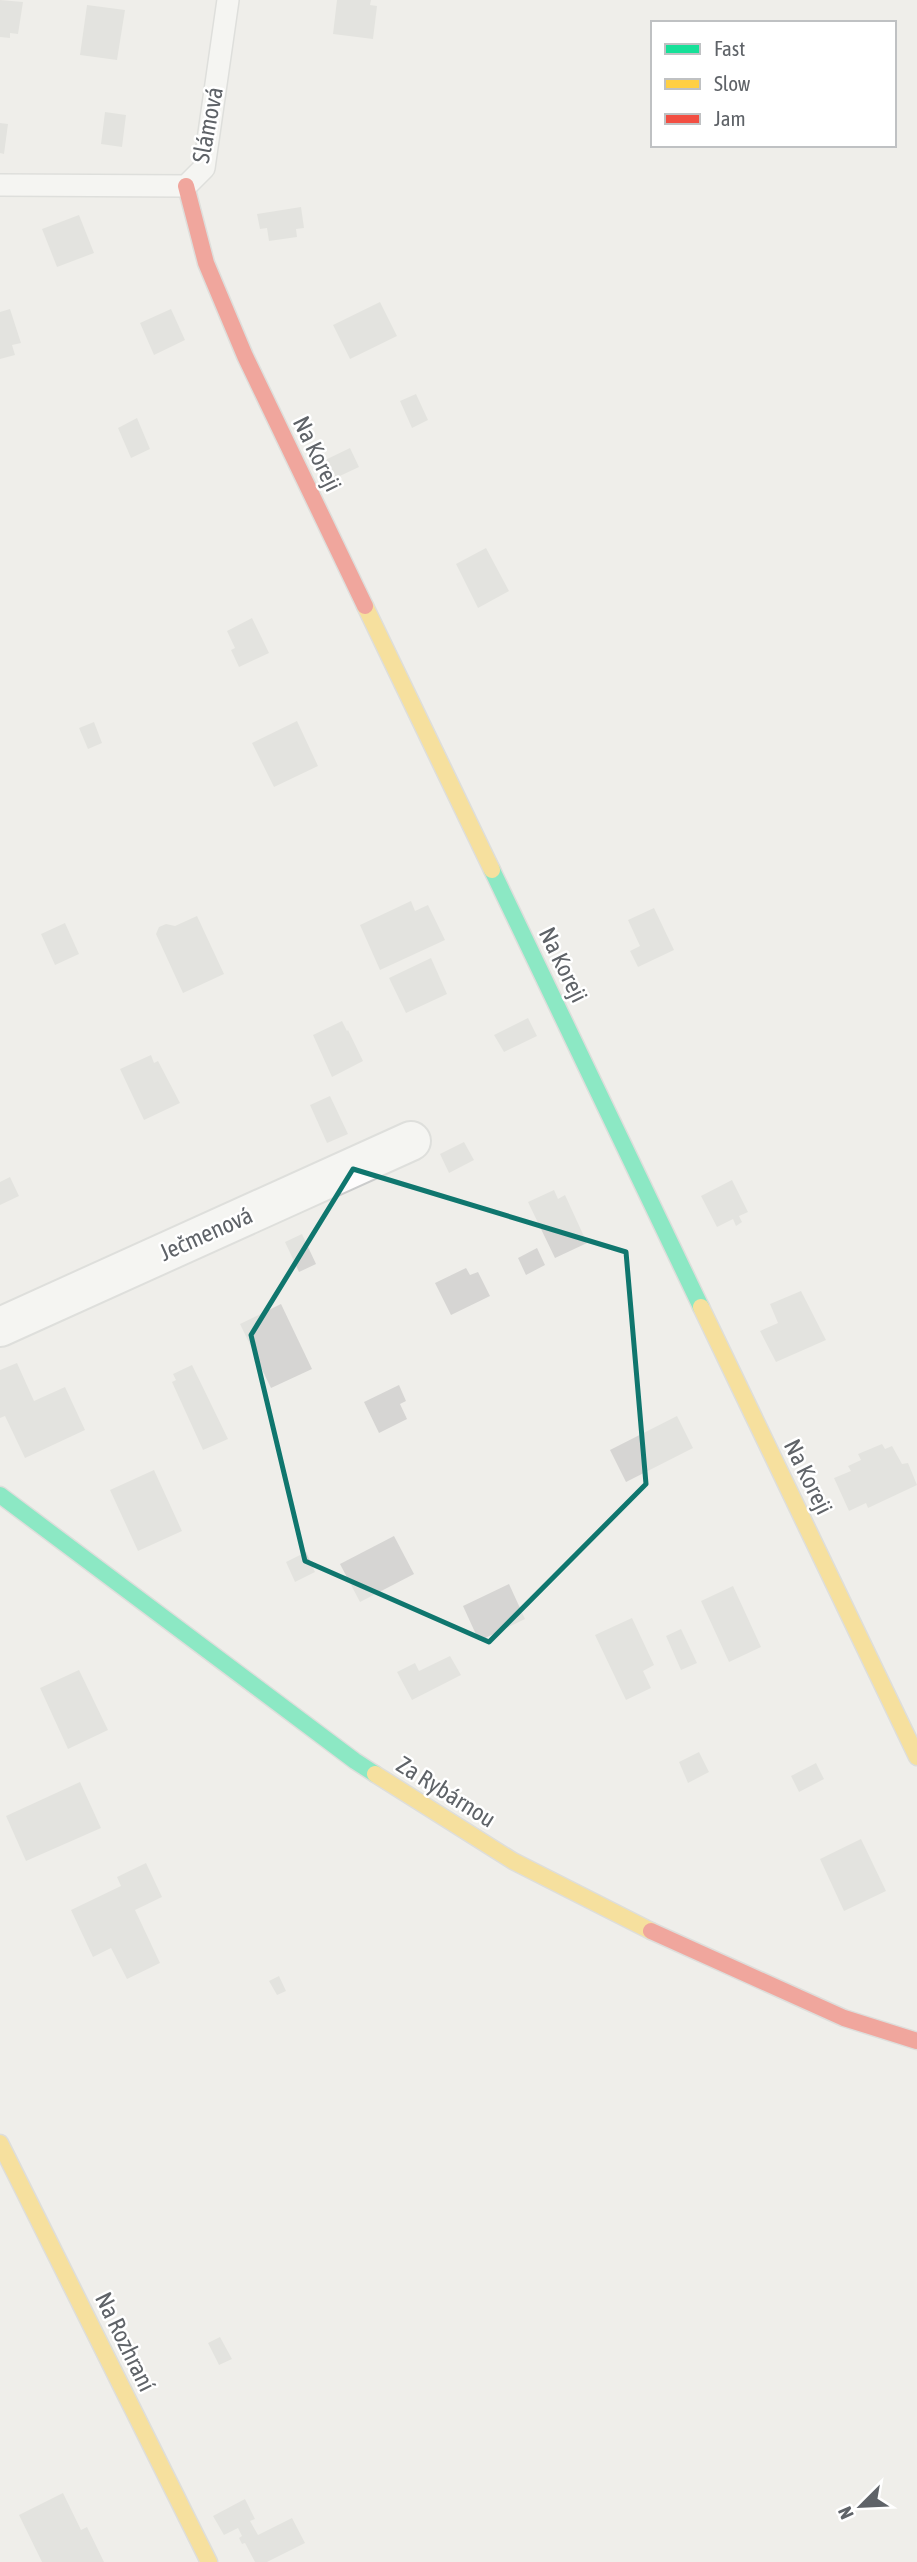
<svg xmlns="http://www.w3.org/2000/svg" width="917" height="2562" viewBox="0 0 917 2562" font-family="'Asap Condensed',sans-serif">
  <style>
    .building { fill: #d6d5d3 }
    .lines { fill: none; stroke-linecap: round; stroke-linejoin: round }
    .lane-casing { stroke: #cbcccc; stroke-width: 24 }
    .street-casing { stroke: #cbcccc; stroke-width: 42 }
    .fast-casing { stroke: #cacacb; stroke-width: 19 }
    .slow-casing { stroke: #cacacb; stroke-width: 19 }
    .jam-casing { stroke: #cacacb; stroke-width: 19 }
    .lane { stroke: #fdfcfc; stroke-width: 21 }
    .street { stroke: #fdfcfc; stroke-width: 38 }
    .fast { stroke: #16e098; stroke-width: 16 }
    .slow { stroke: #ffcf43; stroke-width: 16 }
    .jam { stroke: #f24e42; stroke-width: 16 }
    .marked { fill: none; stroke: #0f766e; stroke-width: 5; stroke-linejoin: round }
    .labels { text-anchor: middle; stroke-width: 5; stroke-linejoin: round; paint-order: stroke }
    .street-label { font-size: 24px; fill: #5f6368; stroke: #fff }
  </style>
  <rect width="100%" height="100%" fill="#efeeea"/>
  <g class="building">
    <path d="M 0,0 L 23,2 L 18,34 L 10,33 L 10,38 L 0,37 Z"/>
    <path d="M 337,0 L 371,0 L 370,5 L 377,6 L 373,39 L 333,34 Z"/>
    <path d="M 87,5 L 125,10 L 117,60 L 80,55 Z"/>
    <path d="M 105,112 L 126,115 L 122,147 L 101,144 Z"/>
    <path d="M 0,123 L 8,124 L 4,154 L 0,153 Z"/>
    <path d="M 301,207 L 304,228 L 296,229 L 297,237 L 269,241 L 267,228 L 260,229 L 257,214 Z"/>
    <path d="M 79,215 L 94,253 L 57,267 L 42,229 Z"/>
    <path d="M 380,302 L 397,336 L 350,359 L 333,325 Z"/>
    <path d="M 10,309 L 21,343 L 12,345 L 15,355 L 0,359 L 0,312 Z"/>
    <path d="M 171,309 L 185,340 L 154,355 L 140,323 Z"/>
    <path d="M 416,394 L 428,420 L 412,428 L 400,401 Z"/>
    <path d="M 137,418 L 150,449 L 131,458 L 118,428 Z"/>
    <path d="M 350,448 L 359,467 L 327,482 L 319,463 Z"/>
    <path d="M 486,548 L 509,591 L 478,608 L 456,564 Z"/>
    <path d="M 252,618 L 269,653 L 239,667 L 231,650 L 235,648 L 227,631 Z"/>
    <path d="M 297,721 L 318,766 L 274,787 L 252,743 Z"/>
    <path d="M 94,722 L 102,743 L 88,749 L 79,728 Z"/>
    <path d="M 411,901 L 415,911 L 428,905 L 445,940 L 380,970 L 360,925 Z"/>
    <path d="M 654,908 L 674,950 L 638,967 L 630,951 L 640,946 L 628,920 Z"/>
    <path d="M 197,916 L 224,974 L 183,993 L 156,934 L 159,927 L 166,924 L 175,926 Z"/>
    <path d="M 65,923 L 79,954 L 55,965 L 41,934 Z"/>
    <path d="M 431,958 L 447,994 L 406,1013 L 389,978 Z"/>
    <path d="M 528,1018 L 537,1036 L 504,1052 L 494,1035 Z"/>
    <path d="M 342,1021 L 347,1031 L 348,1030 L 363,1061 L 332,1077 L 313,1035 Z"/>
    <path d="M 151,1055 L 154,1063 L 158,1061 L 180,1103 L 144,1120 L 120,1069 Z"/>
    <path d="M 330,1096 L 348,1134 L 327,1143 L 310,1105 Z"/>
    <path d="M 464,1142 L 474,1160 L 449,1173 L 440,1154 Z"/>
    <path d="M 10,1177 L 19,1196 L 0,1205 L 0,1182 Z"/>
    <path d="M 732,1180 L 748,1212 L 739,1216 L 742,1222 L 736,1226 L 733,1219 L 717,1227 L 701,1196 Z"/>
    <path d="M 554,1190 L 558,1199 L 565,1195 L 587,1243 L 555,1258 L 528,1202 Z"/>
    <path d="M 302,1234 L 316,1264 L 299,1272 L 285,1242 Z"/>
    <path d="M 537,1248 L 545,1265 L 526,1275 L 518,1258 Z"/>
    <path d="M 466,1268 L 470,1275 L 478,1272 L 490,1296 L 451,1315 L 435,1283 Z"/>
    <path d="M 801,1291 L 826,1340 L 776,1362 L 760,1331 L 778,1323 L 770,1304 Z"/>
    <path d="M 281,1304 L 312,1369 L 271,1388 L 240,1324 Z"/>
    <path d="M 17,1363 L 34,1401 L 65,1387 L 85,1430 L 25,1458 L 5,1416 L 0,1418 L 0,1370 Z"/>
    <path d="M 192,1365 L 228,1439 L 203,1450 L 172,1382 L 176,1380 L 173,1374 Z"/>
    <path d="M 399,1385 L 406,1401 L 400,1404 L 407,1419 L 379,1433 L 364,1402 Z"/>
    <path d="M 677,1416 L 693,1448 L 626,1482 L 610,1450 Z"/>
    <path d="M 882,1444 L 885,1449 L 892,1446 L 902,1464 L 908,1463 L 917,1485 L 868,1508 L 866,1503 L 849,1511 L 834,1478 L 851,1471 L 848,1466 L 861,1460 L 858,1454 Z"/>
    <path d="M 154,1470 L 182,1531 L 138,1551 L 110,1490 Z"/>
    <path d="M 394,1536 L 414,1574 L 360,1602 L 340,1564 Z"/>
    <path d="M 306,1552 L 315,1572 L 295,1582 L 286,1562 Z"/>
    <path d="M 509,1584 L 525,1619 L 479,1641 L 463,1606 Z"/>
    <path d="M 733,1586 L 761,1647 L 729,1662 L 701,1601 Z"/>
    <path d="M 632,1618 L 654,1665 L 643,1671 L 651,1688 L 626,1700 L 595,1635 Z"/>
    <path d="M 681,1629 L 697,1663 L 681,1670 L 666,1636 Z"/>
    <path d="M 450,1656 L 461,1675 L 412,1700 L 397,1672 L 415,1663 L 419,1671 Z"/>
    <path d="M 79,1670 L 108,1730 L 68,1749 L 40,1688 Z"/>
    <path d="M 699,1752 L 709,1772 L 688,1783 L 679,1762 Z"/>
    <path d="M 816,1763 L 824,1779 L 799,1792 L 791,1776 Z"/>
    <path d="M 80,1782 L 101,1828 L 26,1861 L 6,1816 Z"/>
    <path d="M 861,1839 L 886,1891 L 844,1911 L 820,1859 Z"/>
    <path d="M 146,1863 L 162,1897 L 135,1910 L 160,1963 L 127,1979 L 111,1948 L 93,1957 L 71,1910 L 121,1886 L 117,1877 Z"/>
    <path d="M 279,1976 L 286,1991 L 277,1995 L 269,1981 Z"/>
    <path d="M 220,2337 L 232,2359 L 219,2365 L 208,2343 Z"/>
    <path d="M 63,2493 L 81,2530 L 87,2527 L 104,2562 L 42,2562 L 19,2515 Z"/>
    <path d="M 245,2499 L 255,2519 L 250,2521 L 258,2535 L 292,2518 L 305,2543 L 267,2562 L 255,2562 L 245,2543 L 242,2544 L 239,2538 L 242,2536 L 238,2528 L 224,2535 L 213,2516 Z"/>
  </g>
  <g class="lines">
    <g class="lane-casing">
      <path id="lane" d="M 0,185 L 186,186 L 204,168 L 228,0"/>
    </g>
    <g class="street-casing">
      <path id="street" d="M 0,1327 L 411,1141"/>
    </g>
    <g class="fast-casing">
      <g id="fast">
        <path d="M 492,870 L 701,1307"/>
        <path d="M 0,1495 L 355,1761 L 375,1774"/>
      </g>
    </g>
    <g class="slow-casing">
      <g id="slow">
        <path d="M 365,606 L 492,870"/>
        <path d="M 701,1307 L 917,1757"/>
        <path d="M 375,1774 L 513,1861 L 651,1931"/>
        <path d="M 0,2143 L 209,2562"/>
      </g>
    </g>
    <g class="jam-casing">
      <g id="jam">
        <path d="M 186,186 L 206,263 L 245,356 L 365,606"/>
        <path d="M 651,1931 L 844,2018 L 917,2041"/>
      </g>
    </g>
    <use href="#lane" class="lane"/>
    <use href="#street" class="street"/>
    <use href="#fast" class="fast"/>
    <use href="#slow" class="slow"/>
    <use href="#jam" class="jam"/>
  </g>
  <path d="M0 0H917V2562H0ZM 353,1169 L 626,1252 L 646,1484 L 489,1642 L 305,1561 L 251,1335 Z" fill="#efeeea" fill-opacity=".55" fill-rule="evenodd"/>
  <path class="marked" d="M 353,1169 L 626,1252 L 646,1484 L 489,1642 L 305,1561 L 251,1335 Z"/>
  <g class="labels">
    <g class="street-label">
      <text transform="translate(208 125) rotate(-79)" y="8">Slámová</text>
      <text transform="translate(317 454) rotate(64)" y="8">Na Koreji</text>
      <text transform="translate(563 965) rotate(64)" y="8">Na Koreji</text>
      <text transform="translate(206 1234) rotate(-24)" y="8">Ječmenová</text>
      <text transform="translate(808 1477) rotate(64)" y="8">Na Koreji</text>
      <text transform="translate(446 1792) rotate(32)" y="8">Za Rybárnou</text>
      <text transform="translate(125 2342) rotate(64)" y="8">Na Rozhraní</text>
    </g>
  </g>
  <rect x="651" y="21" width="245" height="126" fill="#ffffff" stroke="#bfc1c3" stroke-width="2"/>
  <rect x="665" y="44" width="35" height="10" fill="#16e098" stroke="#bfc1c3" stroke-width="2"/>
  <text x="714" y="56" font-size="21" fill="#5f6368">Fast</text>
  <rect x="665" y="79" width="35" height="10" fill="#ffcf43" stroke="#bfc1c3" stroke-width="2"/>
  <text x="714" y="91" font-size="21" fill="#5f6368">Slow</text>
  <rect x="665" y="114" width="35" height="10" fill="#f24e42" stroke="#bfc1c3" stroke-width="2"/>
  <text x="714" y="126" font-size="21" fill="#5f6368">Jam</text>
  <g transform="translate(861 2506) rotate(246)" stroke="#ffffff" stroke-width="5" paint-order="stroke">
  <path d="M0-5L12 26L0 18L-12 26Z" fill="#5f6368"/>
  <text y="-10" font-size="19" font-weight="bold" text-anchor="middle" fill="#5f6368">N</text>
  </g>
</svg>
